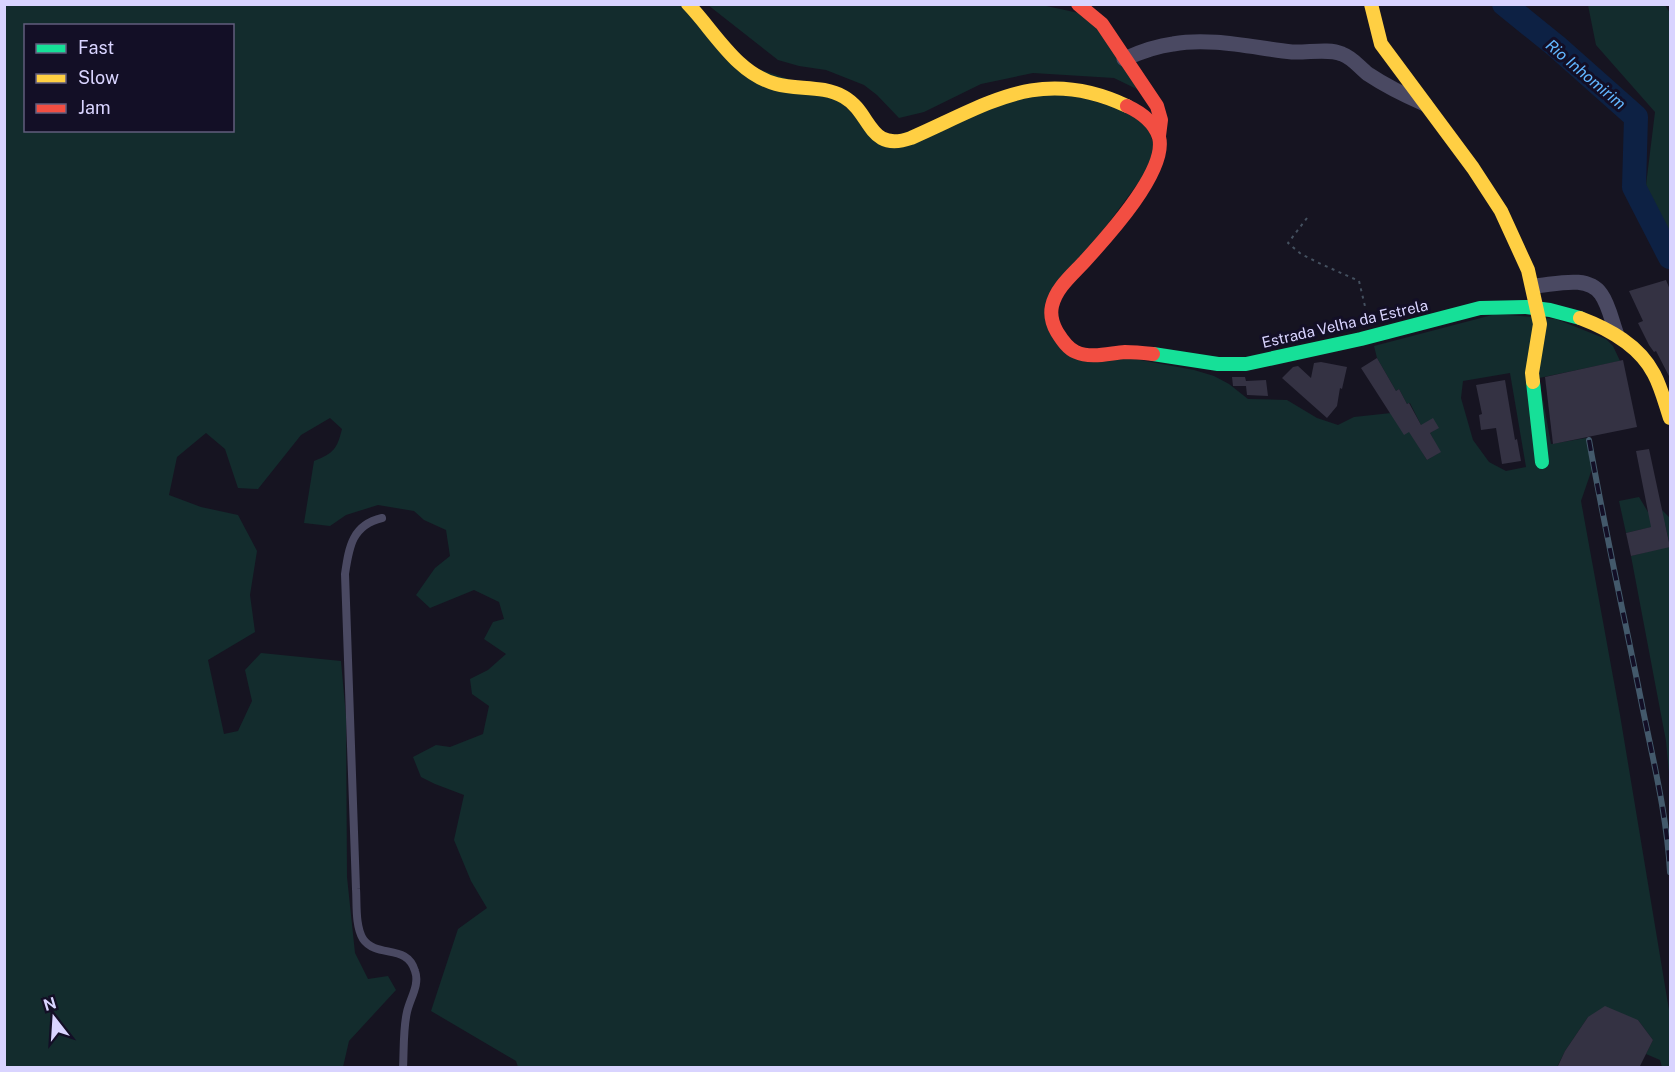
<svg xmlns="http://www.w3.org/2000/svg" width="1675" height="1072" viewBox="0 0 1675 1072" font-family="'Public Sans',sans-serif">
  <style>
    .green { fill: #132c2d; fill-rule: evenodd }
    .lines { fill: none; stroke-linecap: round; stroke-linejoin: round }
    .river { stroke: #0d2144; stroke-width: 24 }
    .building { fill: #343243 }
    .path { stroke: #44505f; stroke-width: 2; stroke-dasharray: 3 4.5; stroke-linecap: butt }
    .lane { stroke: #4a4962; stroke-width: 8 }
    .street { stroke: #4a4962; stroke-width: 15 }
    .fast { stroke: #16e098; stroke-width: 14 }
    .slow { stroke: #ffcf43; stroke-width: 14 }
    .jam { stroke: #f24e42; stroke-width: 14 }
    .rail-casing { stroke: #43596b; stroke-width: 6 }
    .rail { stroke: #130f26; stroke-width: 4; stroke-dasharray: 11; stroke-linecap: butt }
    .labels { text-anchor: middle; stroke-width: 6; stroke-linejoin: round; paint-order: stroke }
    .street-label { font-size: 15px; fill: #d9d4ff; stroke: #130f26 }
    .water-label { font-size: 16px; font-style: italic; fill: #62b6ff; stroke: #130f26 }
  </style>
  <rect width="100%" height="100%" fill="#161421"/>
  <g class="green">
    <path d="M 1037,4 L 1088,15 L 1151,96 L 1114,78 L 1033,73 L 981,84 L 924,112 L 899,118 L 877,95 L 864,85 L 826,70 L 799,66 L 778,60 L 708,5 Z"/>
    <path d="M 5,5 L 685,5 L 734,61 L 831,93 L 881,141 L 995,100 L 1059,90 L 1144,117 L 1158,156 L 1054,297 L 1065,346 L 1194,370 L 1214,376 L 1229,384 L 1248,399 L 1287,400 L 1317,418 L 1338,425 L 1354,417 L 1391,413 L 1410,432 L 1427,460 L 1440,452 L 1430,433 L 1438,428 L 1421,425 L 1410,403 L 1407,404 L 1399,389 L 1396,391 L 1377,358 L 1374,346 L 1496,314 L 1556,319 L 1606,339 L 1613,346 L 1620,361 L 1539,378 L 1551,444 L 1586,438 L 1592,469 L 1581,501 L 1620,715 L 1670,1016 L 1670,1067 L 1662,1067 L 1660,1060 L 1646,1054 L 1653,1040 L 1638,1020 L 1588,1017 L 1565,1051 L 1557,1067 L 518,1067 L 516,1061 L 431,1011 L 458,929 L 487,908 L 471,881 L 454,840 L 464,795 L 435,784 L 421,777 L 413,757 L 436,745 L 450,747 L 483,734 L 489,706 L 472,694 L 470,679 L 488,670 L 506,654 L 484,639 L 493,622 L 504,619 L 499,602 L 474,590 L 430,608 L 416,595 L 435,568 L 450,556 L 446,530 L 424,520 L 414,511 L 378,505 L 346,515 L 330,526 L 304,523 L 314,461 C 334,453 337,449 342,429 L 330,418 L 301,435 L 258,489 L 238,488 L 225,449 L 206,433 L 177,457 L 169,495 L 201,507 L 238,515 L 257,551 L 250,595 L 255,632 L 208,660 L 224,734 L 238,731 L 252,701 L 245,670 L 261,653 L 341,661 L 346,717 L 347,877 L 355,953 L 368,979 L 388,976 L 396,990 L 349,1041 L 343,1067 L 5,1068 ZM 26,26 L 232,26 L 232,130 L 26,130 ZM 1510,373 L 1526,467 L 1506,471 L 1489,462 L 1473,440 L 1461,398 L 1463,381 Z"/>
    <path d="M 1588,5 L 1665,5 L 1670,13 L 1670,236 L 1646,185 L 1655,112 L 1596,45 Z"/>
    <path d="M 1639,497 L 1648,512 L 1661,509 L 1670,518 L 1670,784 L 1666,741 L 1631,556 L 1670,546 L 1665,524 L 1626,533 L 1619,501 Z"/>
  </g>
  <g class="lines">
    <path class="river" d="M 1504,4 L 1556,46 L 1636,117 L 1634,187 L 1670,257"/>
  </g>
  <g class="building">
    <path d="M 1666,280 L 1671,292 L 1671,380 L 1656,351 L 1654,352 L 1649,345 L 1638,323 L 1643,321 L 1629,291 Z"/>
    <path d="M 1377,358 L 1396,391 L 1399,389 L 1407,404 L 1409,403 L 1421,425 L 1433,418 L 1439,428 L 1430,433 L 1441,452 L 1427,460 L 1409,432 L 1404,435 L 1361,368 Z"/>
    <path d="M 1623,360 L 1637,427 L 1553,444 L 1545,377 Z"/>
    <path d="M 1321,362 L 1347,367 L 1342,389 L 1340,388 L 1337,406 L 1327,418 L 1282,378 L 1293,367 L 1298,366 L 1311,378 L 1314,363 Z"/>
    <path d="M 1232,377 L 1245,377 L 1246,381 L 1266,380 L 1268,396 L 1247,395 L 1246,386 L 1233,386 Z"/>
    <path d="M 1505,380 L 1515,440 L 1517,439 L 1521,461 L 1502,464 L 1496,428 L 1481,430 L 1479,415 L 1482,414 L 1476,385 Z"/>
    <path d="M 1649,449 L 1670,547 L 1631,556 L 1626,533 L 1651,527 L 1636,451 Z"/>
    <path d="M 1605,1006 L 1638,1020 L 1653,1040 L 1639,1068 L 1557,1068 L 1565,1051 L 1588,1017 Z"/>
  </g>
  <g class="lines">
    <path class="path" d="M 1307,218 L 1288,243 L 1301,254 L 1321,264 L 1359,281 L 1368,319"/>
    <path class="lane" d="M 382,518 C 352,525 349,547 345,574 L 356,889 C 357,903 355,926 363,939 C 377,959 407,943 415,971 C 420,985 410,998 407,1012 C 403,1029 404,1050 403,1068"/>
    <g class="street">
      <path d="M 1124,59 C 1140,52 1156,46 1173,44 C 1211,37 1254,48 1292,52 C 1308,53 1328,48 1342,54 C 1353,58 1359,67 1368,74 C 1386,86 1404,95 1425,104"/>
      <path d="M 1533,286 C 1554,285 1587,274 1601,294 C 1609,305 1612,322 1617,335"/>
    </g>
    <g class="fast">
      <path d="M 1153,354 L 1218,364 L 1246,364 L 1361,339 L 1480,308 L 1526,307 L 1550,310 L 1580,318"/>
      <path d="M 1533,382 L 1542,462"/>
    </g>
    <g class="slow">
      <path d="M 688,4 C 715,32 736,73 776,84 C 798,90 823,85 844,97 C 872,113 868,153 911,138 C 989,104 1040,65 1127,106"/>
      <path d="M 1371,4 L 1381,44 L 1473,168 L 1501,211 L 1528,270 L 1540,324 L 1532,373 L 1533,382"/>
      <path d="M 1580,318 C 1609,329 1639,345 1654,374 C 1661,387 1665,403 1670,418"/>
    </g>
    <g class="jam">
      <path d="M 1078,4 L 1102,24 L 1157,106 L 1161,120 L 1159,136"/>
      <path d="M 1127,106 C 1140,112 1154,122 1159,137 C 1168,171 1106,238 1084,262 C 1072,275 1056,288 1052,306 C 1050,315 1053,325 1057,332 C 1062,340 1068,349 1076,352 C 1091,359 1110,353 1125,352 C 1135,352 1144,353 1153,354"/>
    </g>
    <g class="rail-casing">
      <path id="rail" d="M 1589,440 C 1605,531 1625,620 1643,710 C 1654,764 1667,817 1670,872"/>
    </g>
    <use href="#rail" class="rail"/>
  </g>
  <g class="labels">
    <g class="street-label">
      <text transform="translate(1345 324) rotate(-13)" y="5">Estrada Velha da Estrela</text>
    </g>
    <g class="water-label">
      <text transform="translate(1586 74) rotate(40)" y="6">Rio Inhomirim</text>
    </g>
  </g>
  <rect width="1675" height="1072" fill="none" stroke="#d9d4ff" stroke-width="12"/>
  <rect x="24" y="24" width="210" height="108" fill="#130f26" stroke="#625e7d" stroke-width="1.5"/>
  <rect x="36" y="44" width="30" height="9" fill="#16e098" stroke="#625e7d" stroke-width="1.5"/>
  <text x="78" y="54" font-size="18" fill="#d9d4ff">Fast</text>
  <rect x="36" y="74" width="30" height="9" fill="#ffcf43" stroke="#625e7d" stroke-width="1.5"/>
  <text x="78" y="84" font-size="18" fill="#d9d4ff">Slow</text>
  <rect x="36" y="104" width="30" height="9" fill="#f24e42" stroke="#625e7d" stroke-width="1.5"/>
  <text x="78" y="114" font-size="18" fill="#d9d4ff">Jam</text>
  <g transform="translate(54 1018) rotate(343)" stroke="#130f26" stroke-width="4.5" paint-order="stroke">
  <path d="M0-4.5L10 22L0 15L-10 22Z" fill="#d9d4ff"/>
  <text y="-9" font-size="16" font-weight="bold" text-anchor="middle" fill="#d9d4ff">N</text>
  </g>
</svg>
